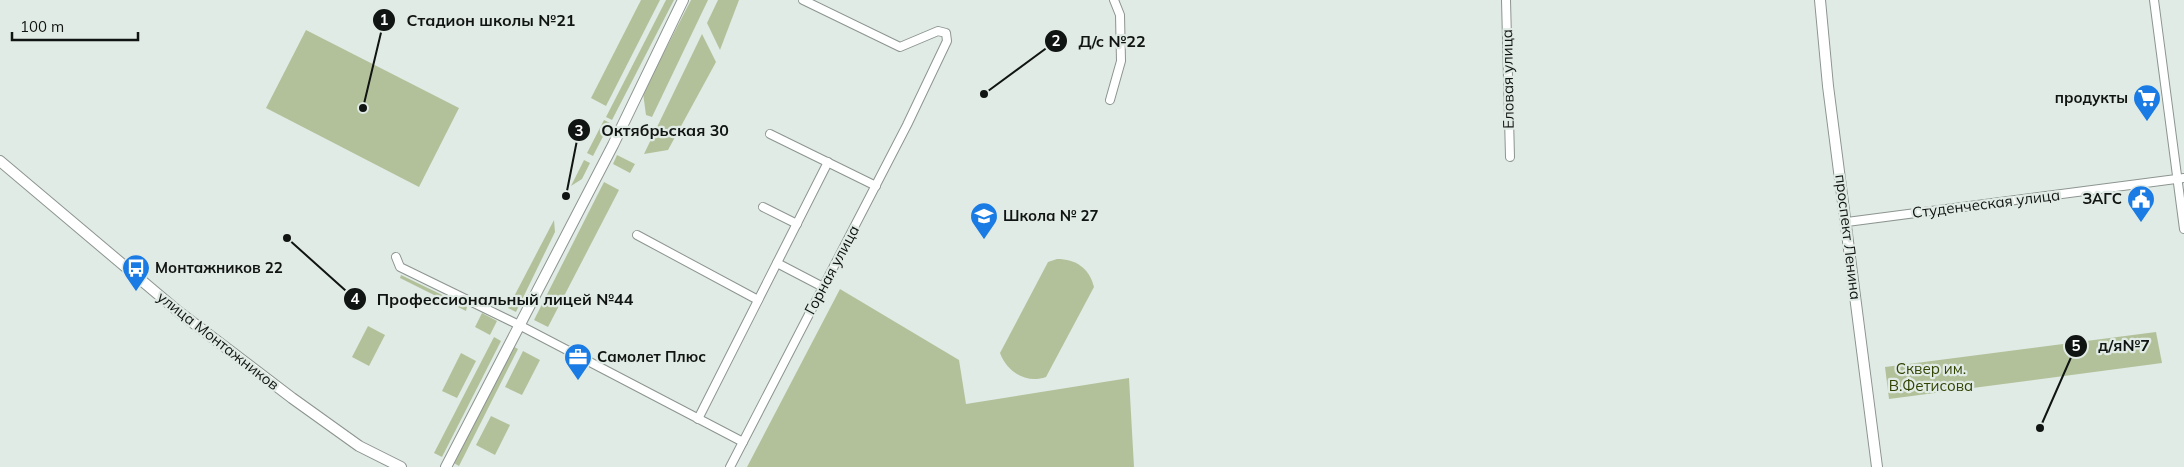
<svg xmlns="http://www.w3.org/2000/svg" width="2184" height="467" viewBox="0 0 2184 467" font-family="Mulish,sans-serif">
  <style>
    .green { fill: #b3c19b }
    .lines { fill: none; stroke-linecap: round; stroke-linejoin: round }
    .minor-casing { stroke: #8c9590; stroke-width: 10 }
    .tertiary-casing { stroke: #8c9590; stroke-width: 12 }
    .minor { stroke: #fff; stroke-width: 8 }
    .tertiary { stroke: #fff; stroke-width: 10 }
    .labels { text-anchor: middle; stroke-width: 4.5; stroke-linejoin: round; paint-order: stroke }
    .street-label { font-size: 15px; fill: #101412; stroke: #e1ebe5 }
    .poi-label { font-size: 15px; font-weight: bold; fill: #101412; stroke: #e1ebe5; text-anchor: start }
    .park-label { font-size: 15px; fill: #334303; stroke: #e1ebe5 }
    .leader { fill: none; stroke: #101412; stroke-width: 2 }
    .callout-dot { fill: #101412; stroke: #e1ebe5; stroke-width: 2 }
    .mark-label { font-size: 15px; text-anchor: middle; font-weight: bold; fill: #fff }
    .callout-label { font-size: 16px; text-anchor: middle; font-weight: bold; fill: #101412; stroke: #e1ebe5; stroke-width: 4.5; stroke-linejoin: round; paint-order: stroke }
  </style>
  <rect width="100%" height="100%" fill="#e1ebe5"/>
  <g class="green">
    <path d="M 641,0 L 660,0 L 606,106 L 591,98 Z"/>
    <path d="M 666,0 L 674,0 L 612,120 L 606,117 Z"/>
    <path d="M 691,0 L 708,0 L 652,117 L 646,115 L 643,93 Z"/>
    <path d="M 718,0 L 739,0 L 720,50 L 707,23 Z"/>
    <path d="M 306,30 L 459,108 L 419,187 L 266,108 Z"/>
    <path d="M 702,34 L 716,62 L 668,150 L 644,154 Z"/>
    <path d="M 604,120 L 610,123 L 593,156 L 587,153 Z"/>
    <path d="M 617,155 L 635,164 L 630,173 L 613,164 Z"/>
    <path d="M 584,160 L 590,163 L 582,179 L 571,186 Z"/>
    <path d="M 604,182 L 619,190 L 548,327 L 534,320 Z"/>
    <path d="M 554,220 L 555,232 L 516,312 L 508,308 Z"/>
    <path d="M 1057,259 C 1076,259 1089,268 1094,287 L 1046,377 C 1026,384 1007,372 1000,353 L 1048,262 Z"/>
    <path d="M 401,275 L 467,307 L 466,311 L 400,278 Z"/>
    <path d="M 840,289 L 959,360 L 966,404 L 1129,378 L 1134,467 L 747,467 Z"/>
    <path d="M 482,313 L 497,321 L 490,335 L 475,327 Z"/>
    <path d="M 368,326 L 385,335 L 369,366 L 352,357 Z"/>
    <path d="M 2156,332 L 2162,363 L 1889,399 L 1885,367 Z"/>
    <path d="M 494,337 L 501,341 L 442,457 L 434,453 Z"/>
    <path d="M 511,345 L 518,349 L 459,466 L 452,462 Z"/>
    <path d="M 523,351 L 540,360 L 522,395 L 505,387 Z"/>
    <path d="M 461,353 L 476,361 L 457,398 L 442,391 Z"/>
    <path d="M 491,416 L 510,425 L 495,455 L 476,445 Z"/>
  </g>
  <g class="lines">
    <g class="minor-casing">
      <g id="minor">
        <path d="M 1506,0 L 1510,157"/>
        <path d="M 2154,0 L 2184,229"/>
        <path d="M 1110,100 L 1121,61 L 1120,15 L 1114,0"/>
        <path d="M 770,134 L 876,186"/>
        <path d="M 763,207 L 797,224"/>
        <path d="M 1847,222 L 2184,178"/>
        <path d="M 637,235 L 758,300"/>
        <path d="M 396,257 L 400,267 L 519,325 L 743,442"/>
        <path d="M 777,263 L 823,287"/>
        <path d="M 698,419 L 828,162"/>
        <path d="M 730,467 L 907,125 L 947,41 L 946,33 L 938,31 L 900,47 L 803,0"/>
      </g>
    </g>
    <g class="tertiary-casing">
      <g id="tertiary">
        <path d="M 1820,0 L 1828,86 L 1877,467"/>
        <path d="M 0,161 L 179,312 L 292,398 L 359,446 L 401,467"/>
        <path d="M 446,467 L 613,145 L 683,0"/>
      </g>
    </g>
    <use href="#minor" class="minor"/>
    <use href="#tertiary" class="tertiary"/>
  </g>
  <defs>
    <g id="supermarket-pin" transform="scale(1.4375)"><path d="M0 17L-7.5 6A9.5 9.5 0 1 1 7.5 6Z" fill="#197be3" stroke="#e1ebe5"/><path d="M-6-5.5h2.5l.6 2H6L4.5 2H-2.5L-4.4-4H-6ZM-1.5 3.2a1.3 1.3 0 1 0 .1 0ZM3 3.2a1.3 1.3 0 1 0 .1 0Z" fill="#fff"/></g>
    <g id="civic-pin" transform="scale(1.4375)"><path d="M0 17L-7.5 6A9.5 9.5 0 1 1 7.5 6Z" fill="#197be3" stroke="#e1ebe5"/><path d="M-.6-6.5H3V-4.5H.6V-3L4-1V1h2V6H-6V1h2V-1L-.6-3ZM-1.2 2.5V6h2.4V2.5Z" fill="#fff"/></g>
    <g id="school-pin" transform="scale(1.4375)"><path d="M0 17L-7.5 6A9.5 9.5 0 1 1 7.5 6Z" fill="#197be3" stroke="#e1ebe5"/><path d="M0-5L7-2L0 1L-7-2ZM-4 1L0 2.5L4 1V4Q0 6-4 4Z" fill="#fff"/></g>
    <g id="bus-pin" transform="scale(1.4375)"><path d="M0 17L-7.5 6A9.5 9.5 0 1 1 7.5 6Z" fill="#197be3" stroke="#e1ebe5"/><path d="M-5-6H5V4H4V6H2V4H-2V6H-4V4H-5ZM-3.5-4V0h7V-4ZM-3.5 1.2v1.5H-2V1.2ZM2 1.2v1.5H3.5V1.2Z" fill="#fff"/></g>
    <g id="office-pin" transform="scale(1.4375)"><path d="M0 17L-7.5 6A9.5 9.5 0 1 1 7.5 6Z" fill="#197be3" stroke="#e1ebe5"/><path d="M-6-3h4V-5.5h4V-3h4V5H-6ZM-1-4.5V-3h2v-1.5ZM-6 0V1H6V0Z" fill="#fff"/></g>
  </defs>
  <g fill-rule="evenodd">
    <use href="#supermarket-pin" x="2147" y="98"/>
    <use href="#civic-pin" x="2141" y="199"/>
    <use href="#school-pin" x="984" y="216"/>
    <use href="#bus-pin" x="136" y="268"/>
    <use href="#office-pin" x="578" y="357"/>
  </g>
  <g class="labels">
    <g class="street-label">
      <text transform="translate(1508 79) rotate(-91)" y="5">Еловая улица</text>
      <text transform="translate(1986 204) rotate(-7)" y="5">Студенческая улица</text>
      <text transform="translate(1848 237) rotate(83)" y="5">проспект Ленина</text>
      <text transform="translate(832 270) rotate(-62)" y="5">Горная улица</text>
      <text transform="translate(218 341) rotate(38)" y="5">улица Монтажников</text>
    </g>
    <g class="poi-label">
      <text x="2128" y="103" text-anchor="end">продукты</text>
      <text x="2122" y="204" text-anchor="end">ЗАГС</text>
      <text x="1003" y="221">Школа № 27</text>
      <text x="155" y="273">Монтажников 22</text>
      <text x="597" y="362">Самолет Плюс</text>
    </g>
    <g class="park-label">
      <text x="1931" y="374">Сквер им.<tspan x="1931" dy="17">В.Фетисова</tspan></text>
    </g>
  </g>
  <path class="leader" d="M363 108L384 20M984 94L1056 41M566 196L579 130M287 238L355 299M2040 428L2076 346"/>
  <g class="callout-dot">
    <circle cx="363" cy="108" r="5"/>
    <circle cx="984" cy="94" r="5"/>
    <circle cx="566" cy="196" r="5"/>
    <circle cx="287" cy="238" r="5"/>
    <circle cx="2040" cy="428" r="5"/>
    <circle cx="384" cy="20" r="12"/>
    <circle cx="1056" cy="41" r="12"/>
    <circle cx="579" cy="130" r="12"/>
    <circle cx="355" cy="299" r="12"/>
    <circle cx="2076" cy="346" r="12"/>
  </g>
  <g class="mark-label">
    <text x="384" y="25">1</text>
    <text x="1056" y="46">2</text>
    <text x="579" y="136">3</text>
    <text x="355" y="304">4</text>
    <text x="2076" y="351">5</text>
  </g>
  <g class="callout-label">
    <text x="491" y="26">Стадион школы №21</text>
    <text x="1112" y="47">Д/с №22</text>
    <text x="665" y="136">Октябрьская 30</text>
    <text x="505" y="305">Профессиональный лицей №44</text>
    <text x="2124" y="351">д/я№7</text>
  </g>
  <path d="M12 32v8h126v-8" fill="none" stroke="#101412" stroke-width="2.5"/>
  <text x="20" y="32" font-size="15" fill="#101412" stroke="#e1ebe5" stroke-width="4" paint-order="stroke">100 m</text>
</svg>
